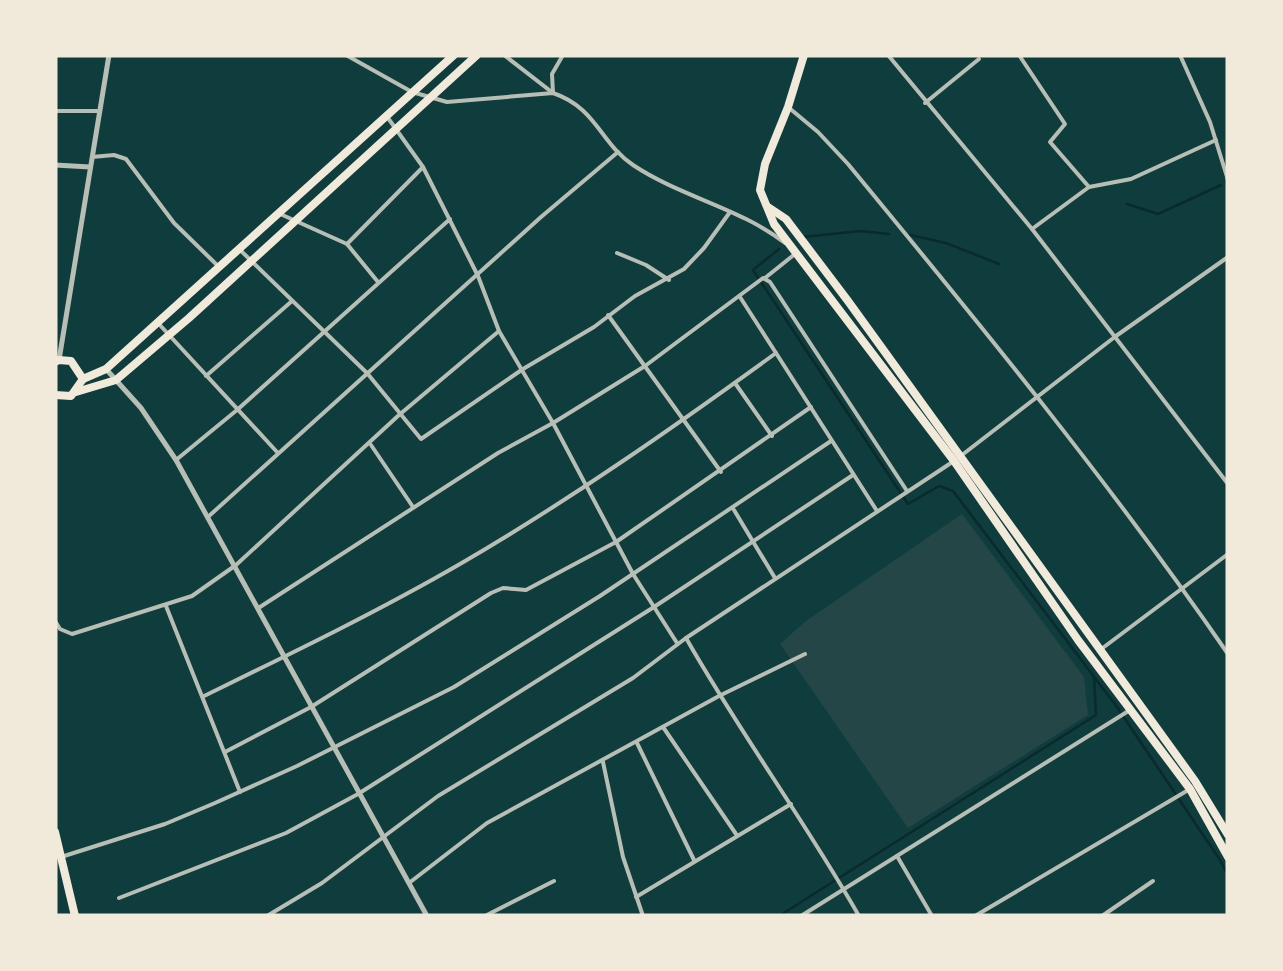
<svg xmlns="http://www.w3.org/2000/svg" width="1283" height="971" viewBox="0 0 1283 971" font-family="Literata,serif">
  <style>
    .green { fill: #244646 }
    .lines { fill: none; stroke-linecap: round; stroke-linejoin: round }
    .stream { stroke: #0a2a2b; stroke-width: 2.5 }
    .minor { stroke: #b8beb3; stroke-width: 4 }
    .tertiary { stroke: #b8beb3; stroke-width: 5 }
    .primary { stroke: #f1e9da; stroke-width: 8 }
  </style>
  <rect width="100%" height="100%" fill="#0f3d3e"/>
  <path class="green" d="M 962,514 L 1084,677 L 1088,715 L 908,828 L 780,644 L 806,621 Z"/>
  <g class="lines">
    <g class="stream">
      <path d="M 1127,204 L 1158,214 L 1221,185"/>
      <path d="M 910,235 L 946,243 L 999,264"/>
      <path d="M 803,237 L 860,231 L 889,234"/>
      <path d="M 779,249 L 753,270 L 908,504 L 939,486 L 953,491 L 1117,707 L 1220,860 L 1228,876"/>
      <path d="M 779,916 L 1096,715 L 1094,677"/>
    </g>
    <g class="minor">
      <path d="M 346,55 L 412,92 L 447,102 L 553,93 C 597,108 600,143 633,165 C 681,197 740,208 785,243"/>
      <path d="M 504,55 L 553,93"/>
      <path d="M 888,55 L 1032,229 L 1228,484"/>
      <path d="M 1019,55 L 1065,124 L 1050,142 L 1089,187"/>
      <path d="M 1180,55 L 1210,122 L 1228,180"/>
      <path d="M 553,93 L 552,74 L 563,55"/>
      <path d="M 925,103 L 979,59"/>
      <path d="M 788,107 L 818,132 L 848,164 C 979,323 1111,484 1228,654"/>
      <path d="M 55,111 L 97,111"/>
      <path d="M 388,118 L 423,167 L 478,276 L 499,331 L 553,423 L 633,574 L 677,643"/>
      <path d="M 92,157 L 114,155 L 126,159 L 174,223 L 217,265"/>
      <path d="M 278,213 L 347,244 L 378,282"/>
      <path d="M 1032,229 L 1089,187 L 1131,179 L 1216,140"/>
      <path d="M 347,244 L 423,167"/>
      <path d="M 238,248 L 367,373 L 421,439 L 523,369 L 594,327 L 635,296 L 684,269 L 704,248 L 730,212"/>
      <path d="M 617,253 L 646,265 L 669,280"/>
      <path d="M 765,278 L 795,254"/>
      <path d="M 608,315 L 721,472"/>
      <path d="M 158,323 L 277,452"/>
      <path d="M 776,353 L 877,511"/>
      <path d="M 206,376 L 292,301"/>
      <path d="M 735,383 L 772,436"/>
      <path d="M 371,445 L 413,507"/>
      <path d="M 962,455 L 1116,336 L 1228,257"/>
      <path d="M 176,460 L 237,410 L 450,219"/>
      <path d="M 734,510 L 775,578"/>
      <path d="M 209,516 L 541,217 L 618,152"/>
      <path d="M 166,606 L 240,792"/>
      <path d="M 260,607 L 498,453 L 553,423 L 645,366 L 763,278 L 770,282 L 907,491"/>
      <path d="M 55,621 L 60,629 L 72,634 L 192,596 L 236,565 L 399,415 L 499,331"/>
      <path d="M 686,638 C 740,733 805,821 859,916"/>
      <path d="M 1100,650 L 1228,554"/>
      <path d="M 204,696 C 290,654 377,612 460,564 C 570,500 674,427 776,353 L 740,297"/>
      <path d="M 663,727 L 736,834"/>
      <path d="M 637,743 L 694,860"/>
      <path d="M 225,752 L 311,707 L 491,593 L 503,588 L 526,590 L 616,542 L 811,407"/>
      <path d="M 603,762 L 623,857 L 643,916"/>
      <path d="M 897,856 L 932,916"/>
      <path d="M 61,857 L 165,824 L 215,803 L 297,766 L 454,687 L 600,596 L 831,441"/>
      <path d="M 409,883 L 487,823 L 719,696 L 805,654"/>
      <path d="M 636,897 L 791,804"/>
      <path d="M 119,898 L 286,833 L 358,794 L 654,607 L 853,475"/>
      <path d="M 267,916 L 322,883 L 438,796 L 633,678 L 686,638 L 954,461"/>
      <path d="M 485,916 L 554,881"/>
      <path d="M 801,916 L 1130,710"/>
      <path d="M 975,916 L 1190,789"/>
      <path d="M 1102,916 L 1153,881"/>
    </g>
    <g class="tertiary">
      <path d="M 55,165 L 90,167"/>
      <path d="M 59,360 L 109,55"/>
      <path d="M 106,369 L 141,408 L 176,460 L 427,916"/>
    </g>
    <g class="primary">
      <path d="M 804,55 L 788,107 L 765,164 L 760,190 L 774,224 L 954,461 L 1078,640 L 1190,789 L 1228,857"/>
      <path d="M 768,207 L 786,219 L 848,301 L 1195,781 L 1228,835"/>
      <path d="M 55,362 L 59,360 L 71,361 L 83,379 L 71,396 L 55,395"/>
      <path d="M 83,379 L 106,369 L 454,55"/>
      <path d="M 76,392 L 116,380 L 189,318 L 477,55"/>
      <path d="M 55,832 L 75,916"/>
    </g>
  </g>
  <rect width="1283" height="971" fill="none" stroke="#f1e9da" stroke-width="115"/>
</svg>
